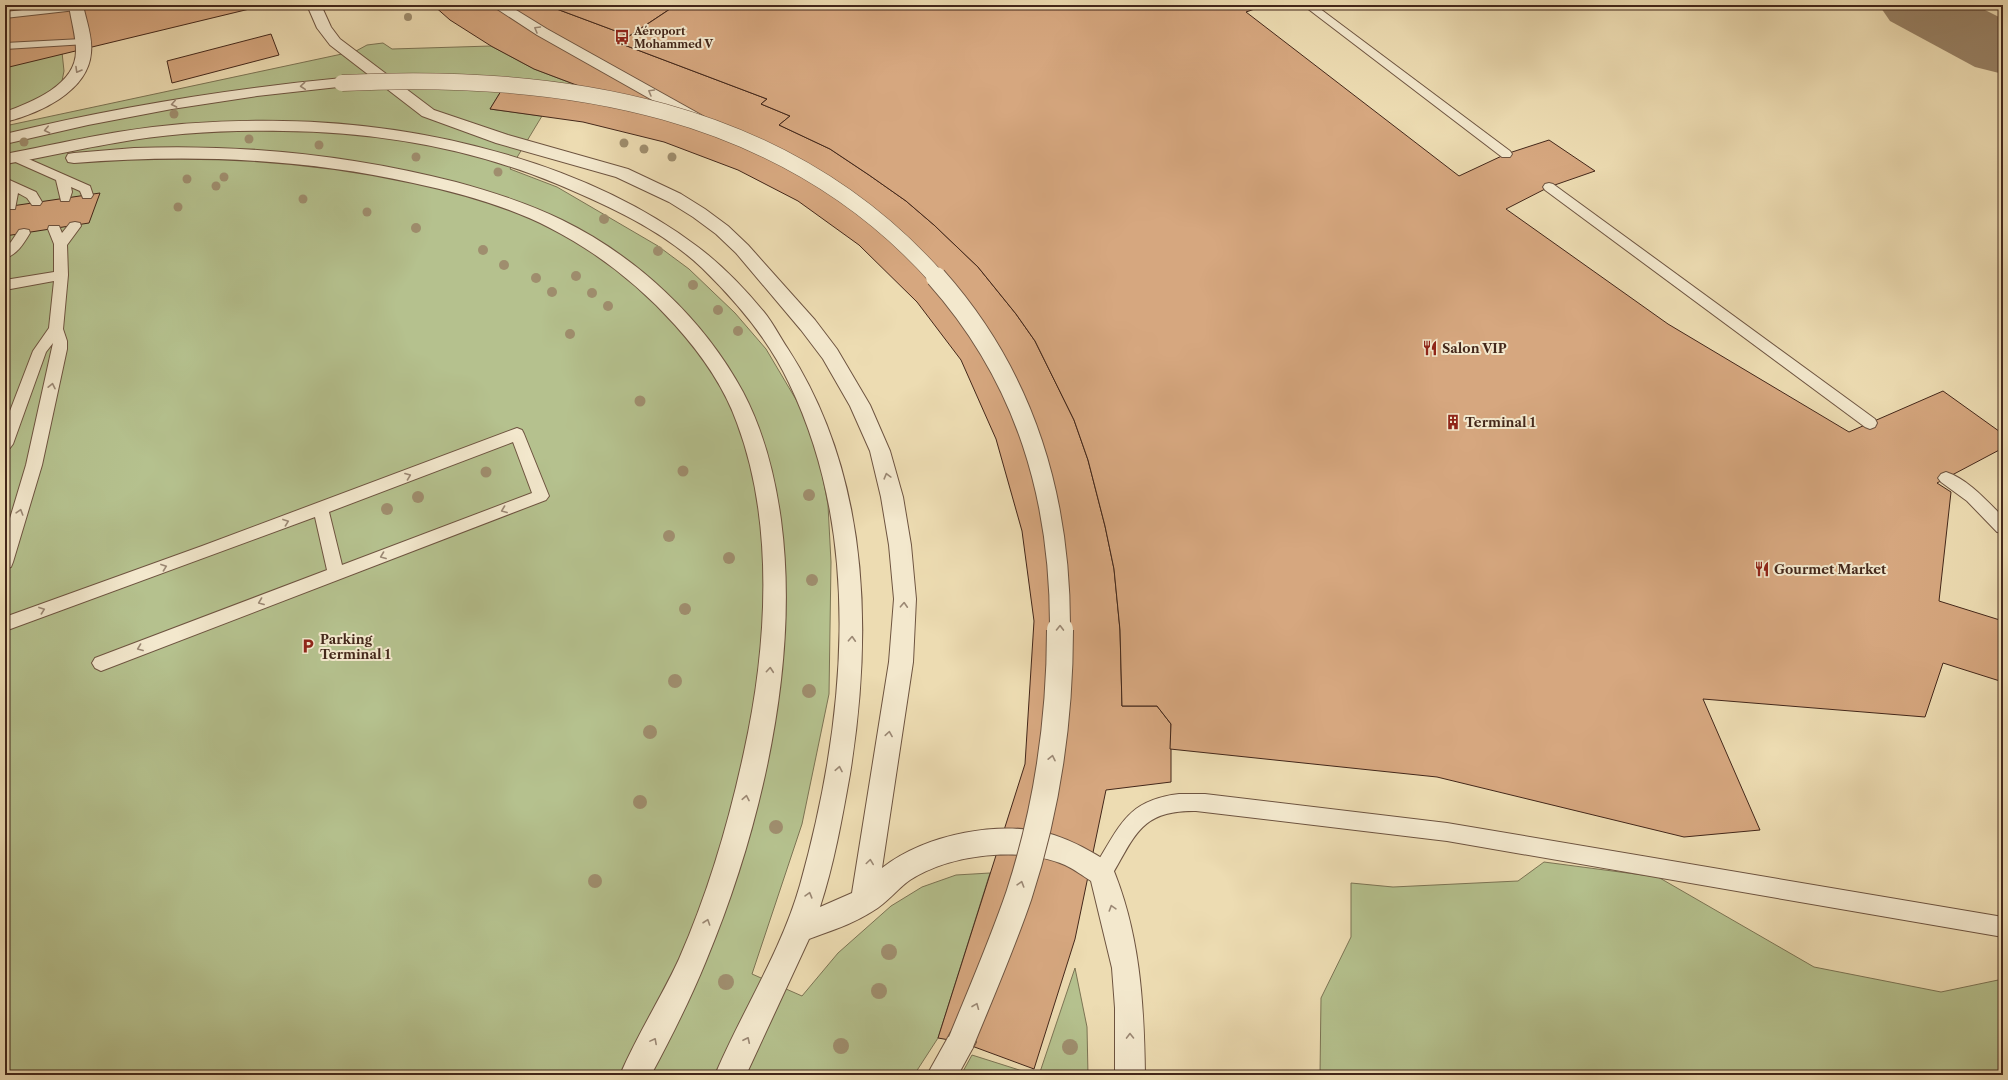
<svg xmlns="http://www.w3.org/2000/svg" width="2008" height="1080" viewBox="0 0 2008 1080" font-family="'Libre Caslon Text',serif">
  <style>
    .green { fill: #b5c18e; stroke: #7c7454 }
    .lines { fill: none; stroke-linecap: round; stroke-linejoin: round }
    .taxiway { fill: #988266; fill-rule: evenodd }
    .building { fill: #d6a77f; stroke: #43271a }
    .lane-casing { stroke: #6e5440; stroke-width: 2 }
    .street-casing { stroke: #6e5440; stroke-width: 2 }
    .lane { fill: #f3e8cd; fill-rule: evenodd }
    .street { fill: #f3e8cd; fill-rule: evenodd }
    .street-bridge-far2-casing { stroke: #6e5440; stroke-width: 17; stroke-linecap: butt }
    .street-bridge-far1-casing { stroke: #6e5440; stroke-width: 22; stroke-linecap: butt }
    .street-bridge-casing { stroke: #6e5440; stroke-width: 28; stroke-linecap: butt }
    .street-bridge-far2 { stroke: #f3e8cd; stroke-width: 16 }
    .street-bridge-far1 { stroke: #f3e8cd; stroke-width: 20 }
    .street-bridge { stroke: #f3e8cd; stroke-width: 26 }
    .tree { fill: #9f8e6e }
    .oneway { stroke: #9b8874 }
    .labels { text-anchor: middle; stroke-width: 4; stroke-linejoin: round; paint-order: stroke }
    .far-poi-label { font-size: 11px; font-weight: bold; fill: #43271a; stroke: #f3e8cd; text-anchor: start }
    .poi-label { font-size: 13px; font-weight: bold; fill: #43271a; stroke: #f3e8cd; text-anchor: start }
  </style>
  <rect width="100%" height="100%" fill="#eddcb2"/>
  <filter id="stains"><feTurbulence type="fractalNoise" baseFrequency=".005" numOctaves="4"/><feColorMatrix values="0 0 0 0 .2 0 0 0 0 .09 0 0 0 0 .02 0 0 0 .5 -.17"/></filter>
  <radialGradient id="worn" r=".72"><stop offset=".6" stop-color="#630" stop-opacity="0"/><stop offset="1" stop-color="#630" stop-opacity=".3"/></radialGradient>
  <g class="green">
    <path d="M 5,5 L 57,5 L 64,71 L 61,86 L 23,116 L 5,123 Z"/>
    <path d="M 383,43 L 392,49 L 491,46 L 534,69 L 579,86 L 509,78 L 490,109 L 542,116 L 510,169 L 557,187 L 658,246 L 689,269 L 735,313 L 766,349 L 804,413 L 819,457 L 828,505 L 831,562 L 829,694 L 802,824 L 752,974 L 802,996 L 838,953 L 891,906 L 922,887 L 956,875 L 990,873 L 938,1038 L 914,1075 L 5,1075 L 5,126 L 356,51 L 367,45 Z"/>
    <path d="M 1544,862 L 1658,877 L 1814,967 L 1941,992 L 2003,979 L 2003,1075 L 1320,1075 L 1321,998 L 1351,937 L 1351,883 L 1393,887 L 1518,881 Z"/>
    <path d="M 1075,968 L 1087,1027 L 1088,1075 L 1039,1075 Z"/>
    <path d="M 972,1055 L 1035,1075 L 961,1075 Z"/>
  </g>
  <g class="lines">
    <path class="taxiway" d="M 1879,5 L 1975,5 L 2003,19 L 2003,74 L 1975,67 L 1890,21 Z"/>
  </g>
  <g class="building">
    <path d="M 27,5 L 266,5 L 5,68 L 5,10 Z"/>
    <path d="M 433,5 L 546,5 L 629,36 L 619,43 L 767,99 L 761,104 L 790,116 L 779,125 L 830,149 L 869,175 L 906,201 L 934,225 L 978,267 L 1016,314 L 1035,341 L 1074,420 L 1088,460 L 1105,526 L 1114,569 L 1120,630 L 1122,706 L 1157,706 L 1171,724 L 1171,782 L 1106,790 L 1075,939 L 1034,1069 L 961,1042 L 938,1038 L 1025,764 L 1034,621 L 1022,531 L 996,439 L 961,360 L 917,302 L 859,245 L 798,201 L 738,170 L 664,142 L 583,122 L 490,109 L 509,78 L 579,86 L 534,69 L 491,46 L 450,20 Z"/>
    <path d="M 546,5 L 676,5 L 629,36 Z"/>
    <path d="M 676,5 L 1266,5 L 1246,12 L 1459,176 L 1506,154 L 1549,140 L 1595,171 L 1549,187 L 1506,209 L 1668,324 L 1849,432 L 1943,391 L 2003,434 L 2003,448 L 1937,483 L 1951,492 L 1939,601 L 2003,621 L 2003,682 L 1943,663 L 1925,717 L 1703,699 L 1760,830 L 1684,837 L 1437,777 L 1170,749 L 1171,724 L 1157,706 L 1122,706 L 1120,630 L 1114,569 L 1105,526 L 1088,460 L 1074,420 L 1035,341 L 1016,314 L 978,267 L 934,225 L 906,201 L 869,175 L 830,149 L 779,125 L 790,116 L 761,104 L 767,99 L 619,43 Z"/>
    <path d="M 271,34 L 279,55 L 172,83 L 167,61 Z"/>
    <path d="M 100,193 L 89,223 L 5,236 L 5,207 Z"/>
  </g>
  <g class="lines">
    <g class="lane-casing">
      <g id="lane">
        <path d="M 66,5 L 80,5 L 81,7 L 76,10 L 5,18 L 5,12 Z"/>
        <path d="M 1303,5 L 1315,5 L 1510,151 L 1512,154 L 1510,157 L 1502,157 Z"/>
        <path d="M 82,39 L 86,40 L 87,42 L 86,44 L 5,49 L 5,43 Z"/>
        <path d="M 15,153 L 90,186 L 93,195 L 91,198 L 83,198 L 80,191 L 71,187 L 72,192 L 69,201 L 61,201 L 56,180 L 11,160 L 9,157 L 11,154 Z"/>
        <path d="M 5,178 L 36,192 L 42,202 L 40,205 L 32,205 L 27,198 L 18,193 L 15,209 L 7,209 L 5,206 L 7,188 L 5,187 Z"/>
        <path d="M 1549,183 L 1553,184 L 1875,419 L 1877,423 L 1875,427 L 1870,429 L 1865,427 L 1545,190 L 1543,187 L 1545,184 Z"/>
        <path d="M 75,222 L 80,223 L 81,226 L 67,245 L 68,275 L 63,329 L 67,341 L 67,349 L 42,465 L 13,562 L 11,567 L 5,569 L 5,535 L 26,465 L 53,343 L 46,352 L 13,444 L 10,448 L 5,450 L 5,424 L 33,351 L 49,328 L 54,281 L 5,290 L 5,280 L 54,272 L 54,244 L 48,229 L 49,226 L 59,226 L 62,233 L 70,223 Z"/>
        <path d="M 24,229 L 29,230 L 30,233 C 24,243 17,255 5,258 L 5,247 L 11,242 L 19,230 Z"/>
        <path d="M 517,428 L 522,430 L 524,434 L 549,496 L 546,500 L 101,671 L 95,668 L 92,663 L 95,658 L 327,570 L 315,517 L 5,631 L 5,617 L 202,546 ZM 513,442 L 532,493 L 342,565 L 329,512 Z"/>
        <path d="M 1946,472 C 1968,479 1987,501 2003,517 L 2003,533 L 1997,532 L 1967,501 L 1941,482 L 1938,478 L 1941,474 Z"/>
        <path d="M 1179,794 L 1205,794 L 1447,823 L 2003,917 L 2003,937 L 1447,841 L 1196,811 C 1139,810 1135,837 1109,880 L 1102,883 L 1095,880 L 1092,873 L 1095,866 C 1120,826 1127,800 1179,794 Z"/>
      </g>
    </g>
    <g class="street-casing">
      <g id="street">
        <path d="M 69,5 L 83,5 C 86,20 93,38 91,53 C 88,92 38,114 5,122 L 5,112 C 32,102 76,85 76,51 C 76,36 71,20 69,5 Z"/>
        <path d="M 307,5 L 321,5 L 331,27 L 340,39 L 434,110 L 508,135 L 628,169 L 681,194 L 705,209 L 728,226 L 748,245 L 815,320 L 837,349 L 870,405 L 890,451 L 903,497 L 911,545 L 916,599 L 913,662 L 882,868 C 926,834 1001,819 1054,835 C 1075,842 1093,852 1111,864 C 1140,932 1144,1002 1145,1075 L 1115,1075 L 1115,1008 L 1112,968 L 1091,881 C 1083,876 1074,869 1065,865 C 1020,846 951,854 910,880 C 897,889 887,903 873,911 C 853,924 830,931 809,939 L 746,1075 L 715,1075 C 742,1011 781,952 800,885 C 845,724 864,538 789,383 C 769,340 736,301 702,268 C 662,230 607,205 557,184 C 470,148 377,132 283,131 C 227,130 170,133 115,143 C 78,149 42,158 5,164 L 5,154 C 43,147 80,138 118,132 C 173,123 228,120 283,121 C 422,123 586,162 698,247 C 722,265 745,289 764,312 C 773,323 780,337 788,349 C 869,474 873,631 850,774 C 842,819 834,864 820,907 L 852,893 L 889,662 L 894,599 L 889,545 L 881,497 L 870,451 L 850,406 L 823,359 L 801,330 L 736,253 L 716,234 L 693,217 L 669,202 L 616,177 L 496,143 L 422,116 L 330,45 L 317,28 Z"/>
        <path d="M 491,5 L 508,5 L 547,29 L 712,121 L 714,124 L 712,127 L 706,129 L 700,127 L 537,35 Z"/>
        <path d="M 342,78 L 347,80 L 350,83 L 347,86 L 257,96 L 172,109 L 88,125 L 5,144 L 5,134 C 116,107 228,89 342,78 Z"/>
        <path d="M 134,148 C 242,144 351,155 456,182 C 492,192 528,203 562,220 C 636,256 704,319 743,392 C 764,432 775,476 781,520 C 800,663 761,829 706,961 C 690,1000 671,1038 651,1075 L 620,1075 C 637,1035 661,998 679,959 C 708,893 729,822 744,752 C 767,648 775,524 737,423 C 724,386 701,354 675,325 C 640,286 597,252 550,228 C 507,206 460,193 413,183 C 301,158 188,154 74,163 L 68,162 L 66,158 L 68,154 L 74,153 Z"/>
        <path d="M 961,1027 L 971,1032 L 976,1042 L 958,1075 L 927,1075 L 951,1032 Z"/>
      </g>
    </g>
    <use href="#lane" class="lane"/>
    <use href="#street" class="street"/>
    <g class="street-bridge-far2-casing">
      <path id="street-bridge-far2" d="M 342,83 C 561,72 784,106 937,278"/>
    </g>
    <g class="street-bridge-far1-casing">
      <path id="street-bridge-far1" d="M 936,277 C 1026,378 1061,498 1060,631"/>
    </g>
    <g class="street-bridge-casing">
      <path id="street-bridge" d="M 961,1042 C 981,993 1002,945 1019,895 C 1047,809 1060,721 1060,630"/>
    </g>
    <use href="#street-bridge-far2" class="street-bridge-far2"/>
    <use href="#street-bridge-far1" class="street-bridge-far1"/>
    <use href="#street-bridge" class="street-bridge"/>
  </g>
  <g class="tree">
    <circle cx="408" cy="17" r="4"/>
    <circle cx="174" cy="114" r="4.5"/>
    <circle cx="249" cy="139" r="4.5"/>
    <circle cx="24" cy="142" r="4.5"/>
    <circle cx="624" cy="143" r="4.5"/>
    <circle cx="319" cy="145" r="4.5"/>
    <circle cx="644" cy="149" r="4.5"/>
    <circle cx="416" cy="157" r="4.5"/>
    <circle cx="672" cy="157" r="4.5"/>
    <circle cx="498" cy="172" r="4.5"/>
    <circle cx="224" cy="177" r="4.5"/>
    <circle cx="187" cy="179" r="4.5"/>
    <circle cx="216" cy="186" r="4.5"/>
    <circle cx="303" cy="199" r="4.5"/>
    <circle cx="178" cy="207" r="4.5"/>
    <circle cx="367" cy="212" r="4.5"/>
    <circle cx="604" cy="219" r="5"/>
    <circle cx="416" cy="228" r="5"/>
    <circle cx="483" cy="250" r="5"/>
    <circle cx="658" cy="251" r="5"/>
    <circle cx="504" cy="265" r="5"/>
    <circle cx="576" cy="276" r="5"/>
    <circle cx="536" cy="278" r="5"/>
    <circle cx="693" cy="285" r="5"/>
    <circle cx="552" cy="292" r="5"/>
    <circle cx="592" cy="293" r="5"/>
    <circle cx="608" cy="306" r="5"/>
    <circle cx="718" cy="310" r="5"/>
    <circle cx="738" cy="331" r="5"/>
    <circle cx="570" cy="334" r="5"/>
    <circle cx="640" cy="401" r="5.5"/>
    <circle cx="683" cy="471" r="5.5"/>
    <circle cx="486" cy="472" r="5.5"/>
    <circle cx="809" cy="495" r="6"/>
    <circle cx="418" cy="497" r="6"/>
    <circle cx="387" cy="509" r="6"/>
    <circle cx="669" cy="536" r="6"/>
    <circle cx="729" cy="558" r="6"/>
    <circle cx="812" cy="580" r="6"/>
    <circle cx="685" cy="609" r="6"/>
    <circle cx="675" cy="681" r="7"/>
    <circle cx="809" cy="691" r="7"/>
    <circle cx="650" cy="732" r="7"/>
    <circle cx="640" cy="802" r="7"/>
    <circle cx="776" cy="827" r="7"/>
    <circle cx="595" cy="881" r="7"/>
    <circle cx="889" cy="952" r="8"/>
    <circle cx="726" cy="982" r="8"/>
    <circle cx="879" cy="991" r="8"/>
    <circle cx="841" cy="1046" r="8"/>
    <circle cx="1070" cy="1047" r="8"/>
  </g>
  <defs><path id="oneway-chevron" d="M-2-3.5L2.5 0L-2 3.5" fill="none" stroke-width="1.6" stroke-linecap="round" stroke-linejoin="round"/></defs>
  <g class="oneway">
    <use href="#oneway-chevron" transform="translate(537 29) rotate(-150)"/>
    <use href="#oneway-chevron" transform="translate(78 70) rotate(120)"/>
    <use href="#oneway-chevron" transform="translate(303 86) rotate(175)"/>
    <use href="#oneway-chevron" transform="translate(651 92) rotate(-150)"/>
    <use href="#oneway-chevron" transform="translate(174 104) rotate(169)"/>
    <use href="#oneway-chevron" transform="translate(47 130) rotate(167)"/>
    <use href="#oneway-chevron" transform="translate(52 386) rotate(-78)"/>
    <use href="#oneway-chevron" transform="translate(408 476) rotate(-21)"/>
    <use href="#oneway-chevron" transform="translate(887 476) rotate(-105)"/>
    <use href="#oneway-chevron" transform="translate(504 510) rotate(159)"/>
    <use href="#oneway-chevron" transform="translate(20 512) rotate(-73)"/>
    <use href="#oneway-chevron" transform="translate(286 522) rotate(-20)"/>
    <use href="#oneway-chevron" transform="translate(383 556) rotate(159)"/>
    <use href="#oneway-chevron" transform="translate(164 567) rotate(-20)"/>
    <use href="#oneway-chevron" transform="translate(261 602) rotate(159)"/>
    <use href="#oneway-chevron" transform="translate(904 605) rotate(-87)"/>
    <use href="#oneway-chevron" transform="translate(42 610) rotate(-20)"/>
    <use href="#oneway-chevron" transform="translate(1060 628) rotate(-89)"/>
    <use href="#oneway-chevron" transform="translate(852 639) rotate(-87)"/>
    <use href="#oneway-chevron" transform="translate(140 648) rotate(159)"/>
    <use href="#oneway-chevron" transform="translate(770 670) rotate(-85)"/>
    <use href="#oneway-chevron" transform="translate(889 734) rotate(-81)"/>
    <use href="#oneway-chevron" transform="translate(1052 758) rotate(-78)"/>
    <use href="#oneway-chevron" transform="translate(839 769) rotate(-79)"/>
    <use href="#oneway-chevron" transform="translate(746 798) rotate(-79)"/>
    <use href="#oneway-chevron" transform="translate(870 862) rotate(-82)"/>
    <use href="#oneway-chevron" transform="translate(1021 884) rotate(-73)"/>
    <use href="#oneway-chevron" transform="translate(809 895) rotate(-74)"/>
    <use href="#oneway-chevron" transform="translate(1112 908) rotate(-107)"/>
    <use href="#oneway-chevron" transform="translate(707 922) rotate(-71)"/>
    <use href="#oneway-chevron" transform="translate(976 1006) rotate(-68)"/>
    <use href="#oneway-chevron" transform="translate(1130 1036) rotate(-91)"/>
    <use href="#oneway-chevron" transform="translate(747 1040) rotate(-65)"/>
    <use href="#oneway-chevron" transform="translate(654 1041) rotate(-62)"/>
  </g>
  <defs>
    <g id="bus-bare" transform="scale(1.2)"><path d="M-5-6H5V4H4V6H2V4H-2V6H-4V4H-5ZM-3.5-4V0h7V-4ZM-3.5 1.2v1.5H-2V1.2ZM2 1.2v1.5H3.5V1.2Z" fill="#8f2418" stroke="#f3e8cd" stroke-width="2.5" paint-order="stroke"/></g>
    <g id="restaurant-bare" transform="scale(1.2)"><path d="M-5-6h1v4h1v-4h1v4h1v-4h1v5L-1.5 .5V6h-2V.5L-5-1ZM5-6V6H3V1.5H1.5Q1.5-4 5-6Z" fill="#8f2418" stroke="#f3e8cd" stroke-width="2.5" paint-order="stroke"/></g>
    <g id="building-bare" transform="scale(1.2)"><path d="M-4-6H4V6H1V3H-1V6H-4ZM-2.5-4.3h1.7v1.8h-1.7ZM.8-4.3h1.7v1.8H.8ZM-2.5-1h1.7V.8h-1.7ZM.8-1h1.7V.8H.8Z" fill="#8f2418" stroke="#f3e8cd" stroke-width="2.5" paint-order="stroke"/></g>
    <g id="parking-bare" transform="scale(1.2)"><path d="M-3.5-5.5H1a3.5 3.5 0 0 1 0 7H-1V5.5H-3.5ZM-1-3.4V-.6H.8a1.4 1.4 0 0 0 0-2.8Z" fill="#8f2418" stroke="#f3e8cd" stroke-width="2.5" paint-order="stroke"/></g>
  </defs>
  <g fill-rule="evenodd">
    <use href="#bus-bare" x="622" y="37"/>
    <use href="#restaurant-bare" x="1430" y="348"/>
    <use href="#building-bare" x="1453" y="422"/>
    <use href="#restaurant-bare" x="1762" y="569"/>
    <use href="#parking-bare" x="308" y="646"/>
  </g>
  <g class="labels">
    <g class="far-poi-label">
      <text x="634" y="35">Aéroport<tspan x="634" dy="13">Mohammed V</tspan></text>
    </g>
    <g class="poi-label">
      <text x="1442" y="353">Salon VIP</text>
      <text x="1465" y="427">Terminal 1</text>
      <text x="1774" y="574">Gourmet Market</text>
      <text x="320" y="644">Parking<tspan x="320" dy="15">Terminal 1</tspan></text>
    </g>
  </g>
  <rect width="2008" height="1080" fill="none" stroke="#eddcb2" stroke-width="20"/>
  <rect x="6" y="6" width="1996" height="1068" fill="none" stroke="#43271a" stroke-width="2"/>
  <rect x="10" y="10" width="1988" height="1060" fill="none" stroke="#43271a"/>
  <rect width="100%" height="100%" filter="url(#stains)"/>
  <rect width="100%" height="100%" fill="url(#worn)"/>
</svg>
